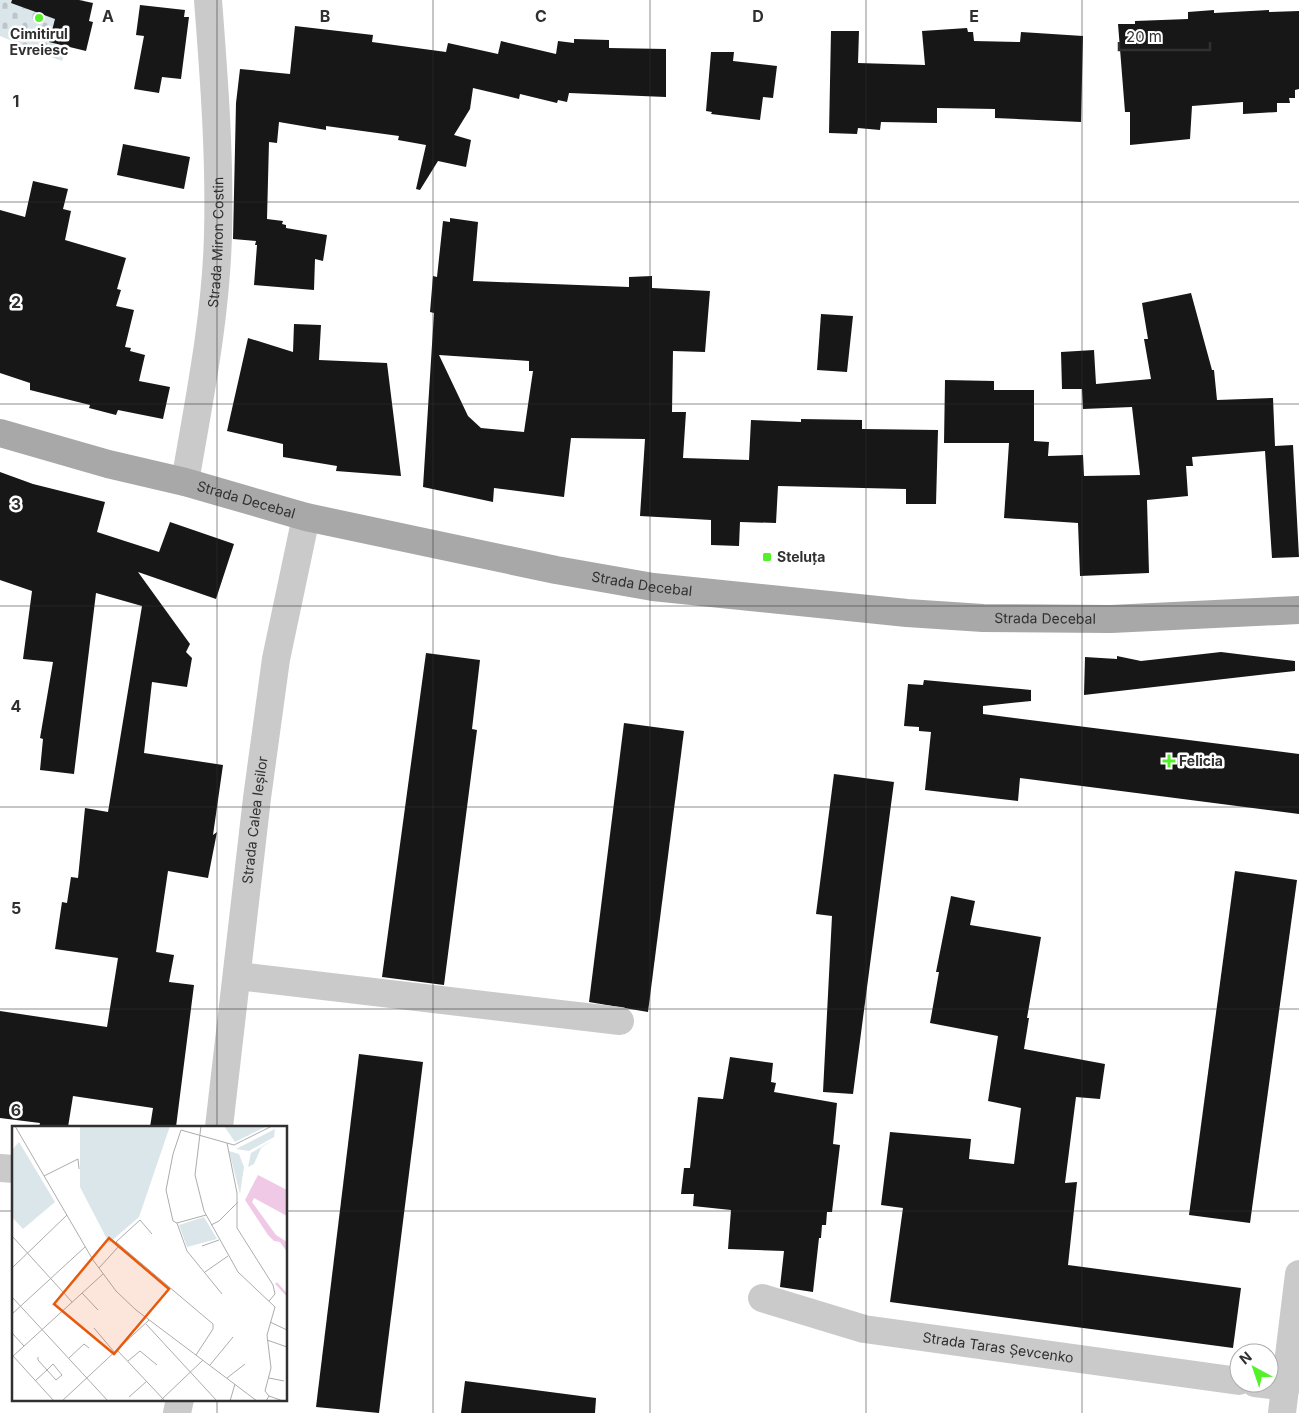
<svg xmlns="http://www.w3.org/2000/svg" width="1299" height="1413" viewBox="0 0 1299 1413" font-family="Inter,sans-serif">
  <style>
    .cemetery { fill: url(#cemetery-stones) }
    .building { fill: #171717; fill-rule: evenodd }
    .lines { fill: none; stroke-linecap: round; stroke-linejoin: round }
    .minor { stroke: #cacaca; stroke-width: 28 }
    .tertiary { stroke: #cacaca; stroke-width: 28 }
    .primary { stroke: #a8a8a8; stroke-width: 28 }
    .grid { fill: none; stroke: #303030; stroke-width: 1; stroke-opacity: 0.55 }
    .poi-dot { fill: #52f129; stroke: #fff; stroke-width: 2 }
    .labels { text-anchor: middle; stroke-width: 5; stroke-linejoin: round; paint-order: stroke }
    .poi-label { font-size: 14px; font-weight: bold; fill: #303030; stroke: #fff; text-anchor: start }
    .street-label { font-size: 14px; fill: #303030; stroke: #fff }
    .inset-river { fill: none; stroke: #efc9e5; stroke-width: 2.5 }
    .inset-road { fill: none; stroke: #acacac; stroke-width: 1 }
    .view { fill: #e8590c; fill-opacity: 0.15; stroke: #e8590c; stroke-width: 2.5 }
    .inset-edge { fill: none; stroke: #303030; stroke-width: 2.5 }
    .grid-label { font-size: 16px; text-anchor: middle; font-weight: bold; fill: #303030; stroke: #fff; stroke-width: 5; stroke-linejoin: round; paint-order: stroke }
  </style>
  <defs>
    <pattern id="cemetery-stones" width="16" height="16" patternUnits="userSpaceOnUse" patternTransform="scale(1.25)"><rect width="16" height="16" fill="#dbe6eb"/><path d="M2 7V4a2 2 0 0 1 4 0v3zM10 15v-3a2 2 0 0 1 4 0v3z" fill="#bcc6ca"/></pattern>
  </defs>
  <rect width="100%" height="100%" fill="#fff"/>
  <path class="cemetery" d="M 0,0 L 84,0 L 62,61 L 0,36 Z"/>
  <g class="building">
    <path d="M 12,0 L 79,0 L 93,3 L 89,21 L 93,22 L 86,51 L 49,42 L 55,19 L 11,3 Z"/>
    <path d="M 140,5 L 185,10 L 184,17 L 189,17 L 181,79 L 162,77 L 159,93 L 134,89 L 144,36 L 136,35 Z"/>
    <path d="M 1214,10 L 1214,13 L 1269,10 L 1269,12 L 1299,11 L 1299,89 L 1295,90 L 1295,98 L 1289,98 L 1290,103 L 1277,103 L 1277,112 L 1243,114 L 1243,102 L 1192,106 L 1190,139 L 1130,145 L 1130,112 L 1125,112 L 1118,24 L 1135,24 L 1135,21 L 1188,19 L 1188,12 Z"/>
    <path d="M 295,26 L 373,35 L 372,42 L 446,52 L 448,43 L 498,54 L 501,41 L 556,54 L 558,41 L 574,43 L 574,39 L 609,40 L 609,48 L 666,49 L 666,97 L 569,93 L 567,102 L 558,100 L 557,103 L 520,94 L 519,99 L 473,88 L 470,109 L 454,135 L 471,140 L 466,167 L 438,161 L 420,190 L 416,189 L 426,145 L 398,140 L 399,136 L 326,126 L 326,130 L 279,122 L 277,143 L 269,142 L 267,219 L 283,221 L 282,224 L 286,225 L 286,228 L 327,235 L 323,261 L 315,259 L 314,290 L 254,285 L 257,245 L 255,245 L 256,241 L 233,239 L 236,103 L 240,69 L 290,74 Z"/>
    <path d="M 967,28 L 968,32 L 973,32 L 974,41 L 1020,42 L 1021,32 L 1083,36 L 1081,122 L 995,118 L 995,109 L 937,108 L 937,123 L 881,122 L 880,130 L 858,128 L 857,134 L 829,133 L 831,31 L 859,31 L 858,63 L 925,65 L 922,31 Z"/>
    <path d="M 711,52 L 734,52 L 733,61 L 777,66 L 773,98 L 763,97 L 760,120 L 711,114 L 712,112 L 706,111 Z"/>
    <path d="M 123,144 L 190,157 L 184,189 L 117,175 Z"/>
    <path d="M 33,181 L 68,189 L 63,209 L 71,211 L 65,240 L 126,258 L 117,289 L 121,290 L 116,306 L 134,310 L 125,347 L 131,348 L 130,351 L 145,355 L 139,381 L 170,387 L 163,419 L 118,410 L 116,415 L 89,408 L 90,405 L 30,390 L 30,383 L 0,373 L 0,210 L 25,217 Z"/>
    <path d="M 450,218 L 478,222 L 473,281 L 629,287 L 629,277 L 652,276 L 652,288 L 710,291 L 705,352 L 673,351 L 672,412 L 686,412 L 683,458 L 749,460 L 751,420 L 801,422 L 801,419 L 862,420 L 862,429 L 938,430 L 936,504 L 906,504 L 906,489 L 778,486 L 776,523 L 740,522 L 739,546 L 711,545 L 711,520 L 640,516 L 645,439 L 571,438 L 564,497 L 494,488 L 493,502 L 423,487 L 434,313 L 430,312 L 433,276 L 437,277 L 443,221 L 450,222 ZM 439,355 L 529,361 L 529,371 L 533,371 L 524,432 L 481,428 L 468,416 Z"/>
    <path d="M 1191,293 L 1212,370 L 1214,370 L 1217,400 L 1273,398 L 1275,446 L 1293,445 L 1299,557 L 1272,558 L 1265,451 L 1192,457 L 1193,466 L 1186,466 L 1188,496 L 1147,500 L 1149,573 L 1080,576 L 1078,523 L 1004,518 L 1009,443 L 944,443 L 945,380 L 994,381 L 994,390 L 1034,390 L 1034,441 L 1049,442 L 1048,456 L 1083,455 L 1084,476 L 1140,475 L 1132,407 L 1083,409 L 1082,389 L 1062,389 L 1061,352 L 1094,350 L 1096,384 L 1151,379 L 1144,339 L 1148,339 L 1142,303 Z"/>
    <path d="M 821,314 L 853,316 L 847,372 L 817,370 Z"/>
    <path d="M 294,324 L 321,325 L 319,360 L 387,363 L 401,476 L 336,471 L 337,466 L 283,457 L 283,444 L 227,431 L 248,338 L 293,352 Z"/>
    <path d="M 0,472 L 33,484 L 105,502 L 97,532 L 159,552 L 170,522 L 234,544 L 216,599 L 138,572 L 190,644 L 186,652 L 192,658 L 187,687 L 152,682 L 144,753 L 223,765 L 213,835 L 217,832 L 208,878 L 168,871 L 156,952 L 174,955 L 169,982 L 194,985 L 176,1127 L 150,1127 L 153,1108 L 73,1096 L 68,1127 L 39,1127 L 40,1123 L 0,1118 L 0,1011 L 107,1027 L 118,958 L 55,949 L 62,902 L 67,903 L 71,877 L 78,878 L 85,808 L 108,812 L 142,606 L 96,593 L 74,774 L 40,770 L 43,739 L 40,738 L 53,662 L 23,659 L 32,591 L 0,580 Z"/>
    <path d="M 1221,652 L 1295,661 L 1295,671 L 1084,695 L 1085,657 L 1117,659 L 1117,656 L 1141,661 Z"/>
    <path d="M 426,653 L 480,660 L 472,729 L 477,730 L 444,985 L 382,977 Z"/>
    <path d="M 924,680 L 1031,690 L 1031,701 L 983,706 L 983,714 L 1299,754 L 1299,814 L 1020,778 L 1018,801 L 925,790 L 931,732 L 919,731 L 919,727 L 904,726 L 908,684 L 923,685 Z"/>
    <path d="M 624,723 L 684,731 L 648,1012 L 589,1002 Z"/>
    <path d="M 834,774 L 894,782 L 853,1094 L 823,1092 L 832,916 L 816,914 Z"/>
    <path d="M 1235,871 L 1297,880 L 1250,1223 L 1189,1215 Z"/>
    <path d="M 951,896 L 975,901 L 970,925 L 1041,937 L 1027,1018 L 1029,1018 L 1024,1049 L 1105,1064 L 1100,1099 L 1076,1097 L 1065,1183 L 1077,1182 L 1068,1265 L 1241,1288 L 1233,1348 L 890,1302 L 903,1208 L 881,1205 L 890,1132 L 971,1139 L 969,1159 L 1014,1164 L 1021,1108 L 988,1101 L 998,1036 L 930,1023 L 939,972 L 936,972 Z"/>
    <path d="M 359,1054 L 423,1062 L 379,1413 L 316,1407 Z"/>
    <path d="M 730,1057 L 773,1063 L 771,1082 L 776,1083 L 774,1092 L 837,1103 L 833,1144 L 840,1145 L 832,1212 L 827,1212 L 826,1225 L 822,1225 L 821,1238 L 819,1238 L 813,1292 L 780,1287 L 784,1251 L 728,1249 L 731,1210 L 693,1206 L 694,1194 L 681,1194 L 684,1168 L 690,1168 L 698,1097 L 723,1099 Z"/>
    <path d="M 465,1381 L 596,1398 L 595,1413 L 461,1413 Z"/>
  </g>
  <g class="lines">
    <g class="minor">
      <path id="s1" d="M 185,482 C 199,400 216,318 218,234 C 220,157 214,77 208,0"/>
      <path d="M 238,976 L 620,1021"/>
      <path d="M 0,1168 L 14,1169"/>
      <path id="s2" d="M 762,1298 L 864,1329 L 1239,1381"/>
      <path d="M 1255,1383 L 1286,1387"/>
      <path d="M 1282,1413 L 1299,1274"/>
    </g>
    <g class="tertiary">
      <path id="s3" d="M 219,1127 L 257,798 L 276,659 L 306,517"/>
      <path d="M 177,1413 L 180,1399"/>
    </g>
    <path class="primary" id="s4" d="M 0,433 L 108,464 L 185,482 L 306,517 L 556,570 L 653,587 L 907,613 L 983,618 L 1111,619 L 1299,610"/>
  </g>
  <path class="grid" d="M 217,0 L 217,1127M 433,0 L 433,1413M 650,0 L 650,1413M 866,0 L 866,1413M 1082,0 L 1082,1413M 0,202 L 1299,202M 0,404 L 1299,404M 0,606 L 1299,606M 0,807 L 1299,807M 0,1009 L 1299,1009M 0,1211 L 14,1211M 286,1211 L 1299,1211M 217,1399 L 217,1413"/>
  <g class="poi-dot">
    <circle cx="39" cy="18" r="5"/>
    <rect x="762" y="552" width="10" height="10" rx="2.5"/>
    <path d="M1166.5 753.5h5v5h5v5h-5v5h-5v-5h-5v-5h5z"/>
  </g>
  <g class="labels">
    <g class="poi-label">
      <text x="39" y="39" text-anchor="middle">Cimitirul<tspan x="39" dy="16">Evreiesc</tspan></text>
      <text x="777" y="562">Steluța</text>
      <text x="1179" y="766">Felicia</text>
    </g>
    <g class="street-label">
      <text dy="5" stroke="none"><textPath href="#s1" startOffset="242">Strada Miron Costin</textPath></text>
      <text dy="5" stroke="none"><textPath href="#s4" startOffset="255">Strada Decebal</textPath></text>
      <text dy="5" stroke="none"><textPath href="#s4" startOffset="660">Strada Decebal</textPath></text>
      <text dy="5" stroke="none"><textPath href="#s4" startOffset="1065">Strada Decebal</textPath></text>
      <text dy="5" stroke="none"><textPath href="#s3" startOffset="309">Strada Calea Ieșilor</textPath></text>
      <text dy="5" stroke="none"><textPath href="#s2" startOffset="242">Strada Taras Șevcenko</textPath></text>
    </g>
  </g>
  <g transform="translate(12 1126)">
    <rect width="275" height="275" fill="#fff"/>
    <path d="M 212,0 L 224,1 L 255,0 L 223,16 ZM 263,3 L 262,11 L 237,25 L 224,23 ZM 261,14 L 249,22 L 242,38 L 236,41 L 239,27 ZM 217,25 L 227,28 L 232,41 L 228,68 Z" fill="#dbe6eb"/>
    <path d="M 68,0 L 158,0 L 127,91 L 97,117 L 68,61 ZM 7,16 L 43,76 L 11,103 L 0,91 L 0,24 ZM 192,91 L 205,113 L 175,121 L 167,99 Z" fill="#dbe6eb"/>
    <path d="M 246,49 L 275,64 L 275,90 L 242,72 L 240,76 L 264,109 L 275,116 L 275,126 L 268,116 L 262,115 L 256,109 L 233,74 Z" fill="#efc9e5"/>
    <path class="inset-river" d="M 264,157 L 275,169"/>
    <path class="inset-road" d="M 3,0 L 81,134 L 104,165 L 124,184 L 245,275M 189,0 L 183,49 L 192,85 L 226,146 L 263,181M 215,17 L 225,67 L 225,102 L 261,159 L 263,168 L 257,175M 32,50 L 66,33 L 67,43M 165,97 L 194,89M 199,99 L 207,95 L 226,76M 140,108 L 128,94 L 104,116 L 201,198 L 201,203 L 184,229M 0,110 L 60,176M 190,120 L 207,114M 0,142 L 55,89M 87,142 L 107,120M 193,146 L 216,130M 70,167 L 86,184M 210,168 L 175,125 L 165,97 L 161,95 L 154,64 L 161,28 L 169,4 L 222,19 L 260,0M 0,171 L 96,275M 0,188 L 73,121M 258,196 L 275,204M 134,198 L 205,275M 82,202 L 103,227M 0,207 L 12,220M 255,214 L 275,221M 105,224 L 153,275M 1,230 L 42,275M 0,231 L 91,148M 57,232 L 72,218 L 77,222M 116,235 L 128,225 L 145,239M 198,239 L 221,211M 215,252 L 233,238M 257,252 L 272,255M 23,255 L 35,244 L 41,238 L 50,249 L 44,254 L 26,234 L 26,231M 257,270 L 253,265 L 259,242 L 255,209 L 263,181M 117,271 L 135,255M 50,275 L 137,194M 148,275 L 191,234M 218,275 L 223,258M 254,275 L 257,270 L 271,275"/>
    <path class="view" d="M 97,112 L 157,163 L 102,228 L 42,178 Z"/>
    <rect width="275" height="275" class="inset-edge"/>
  </g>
  <g class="grid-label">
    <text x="108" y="22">A</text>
    <text x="325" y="22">B</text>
    <text x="541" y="22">C</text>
    <text x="758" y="22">D</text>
    <text x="974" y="22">E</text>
    <text x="16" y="107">1</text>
    <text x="16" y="308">2</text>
    <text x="16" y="510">3</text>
    <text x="16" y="712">4</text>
    <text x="16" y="914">5</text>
    <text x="16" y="1116">6</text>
  </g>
  <g transform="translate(1254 1368) rotate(320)"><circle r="24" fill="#ffffff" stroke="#acacac"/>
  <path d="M0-4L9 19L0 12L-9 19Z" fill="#52f129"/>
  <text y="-8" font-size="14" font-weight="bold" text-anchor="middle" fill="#303030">N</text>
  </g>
  <path d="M1119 42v8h91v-8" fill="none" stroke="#303030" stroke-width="2.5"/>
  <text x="1126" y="42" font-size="15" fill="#303030" stroke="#ffffff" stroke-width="4" paint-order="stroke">20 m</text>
</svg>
